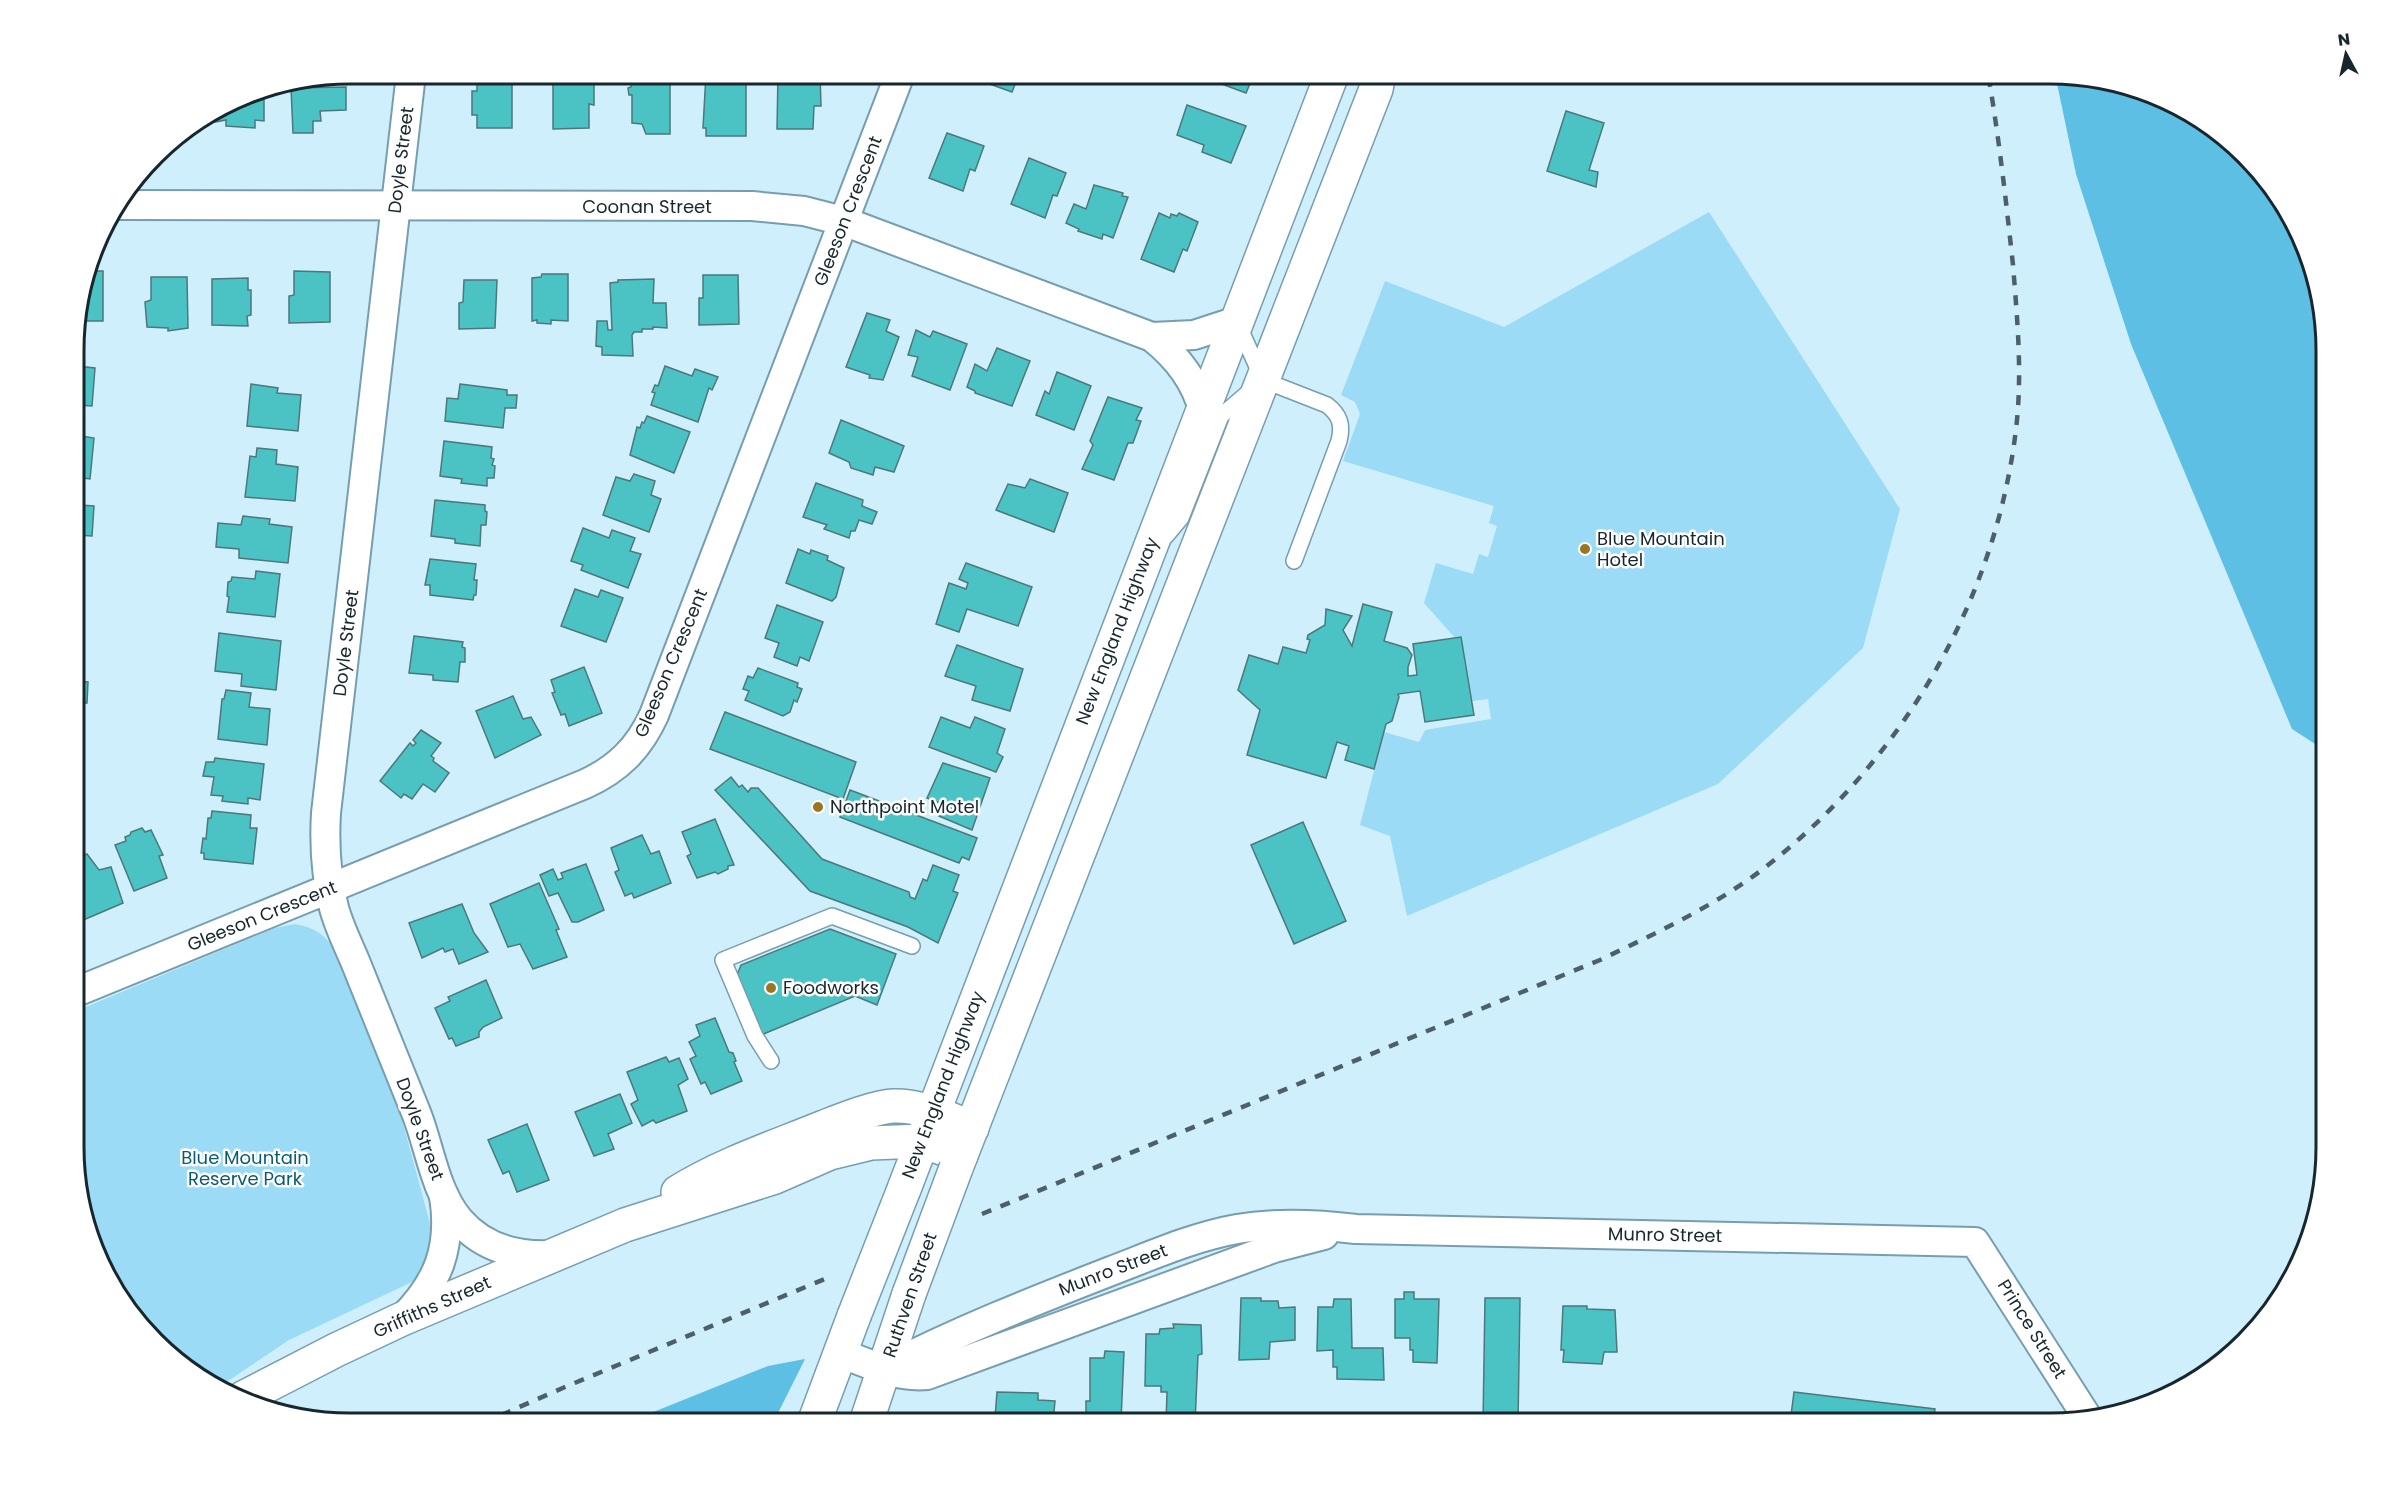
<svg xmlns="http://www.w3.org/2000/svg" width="2400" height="1497" viewBox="0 0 2400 1497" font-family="Poppins,sans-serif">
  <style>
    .green { fill: #9bdbf5 }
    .forest { fill: #5ebfe4 }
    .building { fill: #4bc3c5; stroke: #4c7879; stroke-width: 1.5 }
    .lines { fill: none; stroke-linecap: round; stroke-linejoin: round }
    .lane-casing { stroke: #779eae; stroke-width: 18 }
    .street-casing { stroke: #779eae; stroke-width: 32 }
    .secondary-casing { stroke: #779eae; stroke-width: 36 }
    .highway-casing { stroke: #779eae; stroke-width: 36 }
    .lane { stroke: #fff; stroke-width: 15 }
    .street { stroke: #fff; stroke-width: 28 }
    .secondary { stroke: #fff; stroke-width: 33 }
    .highway { stroke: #fff; stroke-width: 33 }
    .rail { stroke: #4b6068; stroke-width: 4.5; stroke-dasharray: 10 10; stroke-linecap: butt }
    .highway-bridge-casing { stroke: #779eae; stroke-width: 36; stroke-linecap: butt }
    .highway-bridge { stroke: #fff; stroke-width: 33 }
    .poi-dot { fill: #9a7621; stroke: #fff; stroke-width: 2 }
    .labels { text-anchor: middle; stroke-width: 5; stroke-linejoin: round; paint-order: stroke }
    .street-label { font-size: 18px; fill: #17272d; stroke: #fff }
    .poi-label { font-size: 18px; fill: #17272d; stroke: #fff; text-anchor: start }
    .park-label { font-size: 18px; fill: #085b74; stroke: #fff }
    .rim { fill: none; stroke: #17272d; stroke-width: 3 }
  </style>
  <rect width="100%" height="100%" fill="#cfeffd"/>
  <g class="green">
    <path d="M 1709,212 L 1900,509 L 1863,648 L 1718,784 L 1407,916 L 1390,836 L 1360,825 L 1384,732 L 1419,742 L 1425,730 L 1491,719 L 1488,699 L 1472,701 L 1461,637 L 1455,638 L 1424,603 L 1436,563 L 1473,574 L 1479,554 L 1488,557 L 1497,526 L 1489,523 L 1494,506 L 1343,461 L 1360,414 L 1355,402 L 1341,395 L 1385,281 L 1504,327 Z"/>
    <path d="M 295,924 C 315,927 327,936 337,953 L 401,1116 L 431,1227 L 433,1238 L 424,1271 L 414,1281 L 289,1340 L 219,1387 L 197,1377 L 120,1300 L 76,1183 L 76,1011 L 275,928 Z"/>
  </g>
  <g class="forest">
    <path d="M 2055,74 L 2122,83 L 2203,120 L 2289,211 L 2326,332 L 2326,751 L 2292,729 L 2131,344 L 2076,174 Z"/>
    <path d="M 805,1359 L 773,1423 L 626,1423 L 768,1366 Z"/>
  </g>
  <g class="building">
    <path d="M 489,74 L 512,75 L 512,128 L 477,128 L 477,115 L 472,115 L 472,91 L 477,91 L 477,78 L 489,78 Z"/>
    <path d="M 557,74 L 587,74 L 587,79 L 594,79 L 594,105 L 589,104 L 589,128 L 553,129 L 553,78 L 557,78 Z"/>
    <path d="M 635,74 L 672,74 L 672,77 L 670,77 L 670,134 L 646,134 L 642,124 L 632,123 L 632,95 L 629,95 L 628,88 L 631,87 L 632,76 L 636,76 Z"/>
    <path d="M 706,74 L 739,74 L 739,79 L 746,78 L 746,136 L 706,136 L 706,128 L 703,128 Z"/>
    <path d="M 778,74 L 820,74 L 821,106 L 814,106 L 813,129 L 777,129 Z"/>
    <path d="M 975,74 L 1022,74 L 1021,76 L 1019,74 L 1012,92 L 973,78 Z"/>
    <path d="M 1204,74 L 1254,74 L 1246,93 L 1203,77 Z"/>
    <path d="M 346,87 L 346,110 L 320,111 L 321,121 L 313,121 L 313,133 L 293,133 L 291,88 Z"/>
    <path d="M 264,91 L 264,121 L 255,120 L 255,128 L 226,126 L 226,120 L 215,122 L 215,113 L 244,94 Z"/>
    <path d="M 1187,105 L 1246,126 L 1231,163 L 1202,152 L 1204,145 L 1177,135 Z"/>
    <path d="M 1566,111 L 1604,123 L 1589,170 L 1598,172 L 1596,187 L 1547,171 Z"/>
    <path d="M 947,133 L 984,146 L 975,171 L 970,169 L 963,191 L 929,178 Z"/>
    <path d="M 1029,158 L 1066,173 L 1057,196 L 1053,195 L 1045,218 L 1011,204 Z"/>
    <path d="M 1094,185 L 1123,193 L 1122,196 L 1128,197 L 1113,238 L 1103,234 L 1102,239 L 1078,231 L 1079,229 L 1066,223 L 1074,204 L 1086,209 Z"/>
    <path d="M 1159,213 L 1170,218 L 1171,214 L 1177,216 L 1179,213 L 1198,222 L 1187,251 L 1183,249 L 1174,272 L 1141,259 Z"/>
    <path d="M 89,271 L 103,271 L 103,321 L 76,321 Z"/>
    <path d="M 294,271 L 330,272 L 330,322 L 289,323 L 289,296 L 294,295 Z"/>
    <path d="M 542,274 L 568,274 L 568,321 L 551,320 L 551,324 L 537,323 L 537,320 L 532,321 L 532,278 L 541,277 Z"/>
    <path d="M 703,275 L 738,275 L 739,324 L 699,325 L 699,298 L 703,298 Z"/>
    <path d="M 151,277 L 187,277 L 188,328 L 168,331 L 168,328 L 147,327 L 145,302 L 151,300 Z"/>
    <path d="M 248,278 L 248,290 L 251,290 L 251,315 L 247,316 L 248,326 L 212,325 L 212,279 Z"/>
    <path d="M 654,279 L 653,303 L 666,303 L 667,328 L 653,327 L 653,329 L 642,329 L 642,332 L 634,332 L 632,335 L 633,356 L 602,355 L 602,347 L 596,346 L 597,321 L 607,321 L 608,330 L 612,330 L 610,283 L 618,282 L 618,280 Z"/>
    <path d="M 464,280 L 497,280 L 495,328 L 459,329 L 459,303 L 463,302 Z"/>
    <path d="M 867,313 L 890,320 L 886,331 L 899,337 L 883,380 L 869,378 L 870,375 L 846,367 Z"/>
    <path d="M 916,330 L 930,337 L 933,331 L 967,344 L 950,390 L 912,376 L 918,357 L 908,355 Z"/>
    <path d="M 997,348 L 1030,361 L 1012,406 L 975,393 L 975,391 L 967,387 L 975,364 L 987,371 Z"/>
    <path d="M 76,366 L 95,368 L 92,406 L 76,405 Z"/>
    <path d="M 665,366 L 692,376 L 695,369 L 718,377 L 712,390 L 709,388 L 698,422 L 651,405 L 655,393 L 652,392 L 655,385 L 658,386 Z"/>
    <path d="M 1057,372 L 1091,386 L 1074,430 L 1036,415 L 1045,391 L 1049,394 Z"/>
    <path d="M 251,384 L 278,388 L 277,393 L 301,395 L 298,431 L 247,426 Z"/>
    <path d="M 460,384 L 507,390 L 507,395 L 517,395 L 516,408 L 505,408 L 503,428 L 445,421 L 447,398 L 458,399 Z"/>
    <path d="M 1108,397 L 1142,408 L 1136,420 L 1141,421 L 1133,443 L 1128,443 L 1114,480 L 1082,469 L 1093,445 L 1090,441 Z"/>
    <path d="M 647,416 L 690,432 L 674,473 L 630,455 L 637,427 L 640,428 L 642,422 L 644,423 Z"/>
    <path d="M 841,420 L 904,446 L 894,472 L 875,467 L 873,475 L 851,468 L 849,462 L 829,453 Z"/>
    <path d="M 76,435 L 94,438 L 90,479 L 76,477 Z"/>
    <path d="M 444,441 L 492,447 L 491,458 L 494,459 L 492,465 L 495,466 L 494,478 L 487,478 L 487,486 L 461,483 L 462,479 L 440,476 Z"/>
    <path d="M 257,448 L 277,450 L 276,464 L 298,467 L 295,501 L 245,497 L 250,456 L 256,457 Z"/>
    <path d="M 634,474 L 655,481 L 651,495 L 661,499 L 649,532 L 603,515 L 616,477 L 630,481 Z"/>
    <path d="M 1030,479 L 1068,493 L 1054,532 L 996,510 L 1008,484 L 1025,488 Z"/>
    <path d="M 816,483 L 863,500 L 862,506 L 877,512 L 872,524 L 859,520 L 855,531 L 851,531 L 849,538 L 824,529 L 827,525 L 803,517 Z"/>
    <path d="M 435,500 L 485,505 L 485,511 L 487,512 L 486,525 L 481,525 L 480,546 L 455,543 L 455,539 L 431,536 Z"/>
    <path d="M 76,502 L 80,502 L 80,505 L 94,506 L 92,536 L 76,535 L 76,538 Z"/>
    <path d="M 243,516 L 270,519 L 269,524 L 292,527 L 288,563 L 239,558 L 239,549 L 216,547 L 218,523 L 241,525 Z"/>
    <path d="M 583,528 L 609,538 L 612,530 L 635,538 L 630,551 L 641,554 L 628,588 L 581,570 L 583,565 L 571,561 Z"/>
    <path d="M 798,549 L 810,554 L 811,550 L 828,556 L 827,560 L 844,568 L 836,597 L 832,601 L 786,583 Z"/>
    <path d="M 76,559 L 80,560 L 78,571 L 81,572 L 80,580 L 83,581 L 82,592 L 76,591 L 76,597 Z"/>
    <path d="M 430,559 L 476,564 L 474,580 L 477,580 L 476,595 L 474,595 L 473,600 L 430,595 L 430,585 L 425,585 Z"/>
    <path d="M 966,563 L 1032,587 L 1018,626 L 967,609 L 959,632 L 936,624 L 949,583 L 966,589 L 968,583 L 959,579 Z"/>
    <path d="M 256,571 L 280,574 L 275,617 L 227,612 L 229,597 L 227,596 L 228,582 L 231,581 L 232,577 L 255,579 Z"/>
    <path d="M 575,589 L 598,597 L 601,590 L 623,598 L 606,642 L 561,626 Z"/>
    <path d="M 1363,604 L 1392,612 L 1384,641 L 1407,648 L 1412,655 L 1408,667 L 1408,676 L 1417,675 L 1413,644 L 1461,637 L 1474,715 L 1425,722 L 1420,691 L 1398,694 L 1399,697 L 1392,721 L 1386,724 L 1374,769 L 1345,760 L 1349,746 L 1337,742 L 1326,778 L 1247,755 L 1260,710 L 1238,690 L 1249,655 L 1278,664 L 1283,647 L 1306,653 L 1310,640 L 1307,639 L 1308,635 L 1325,625 L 1326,609 L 1352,616 L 1343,630 L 1352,646 Z"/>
    <path d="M 777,605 L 823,622 L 809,661 L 800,657 L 797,666 L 774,657 L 779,643 L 765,638 Z"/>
    <path d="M 219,633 L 281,641 L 276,690 L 241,686 L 242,674 L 215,671 Z"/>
    <path d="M 414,636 L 463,642 L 462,647 L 465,648 L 465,662 L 460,662 L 458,682 L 433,680 L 433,675 L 409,673 Z"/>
    <path d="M 957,645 L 1023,669 L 1010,711 L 972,700 L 976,686 L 945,676 Z"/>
    <path d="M 584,667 L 602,713 L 569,726 L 565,714 L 561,715 L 552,693 L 555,692 L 551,680 Z"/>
    <path d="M 758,668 L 798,683 L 797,687 L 802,689 L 797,702 L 794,700 L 790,712 L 783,716 L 745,700 L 749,691 L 743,689 L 748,676 L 753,678 Z"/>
    <path d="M 76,681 L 88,682 L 87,703 L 76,703 Z"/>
    <path d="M 226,690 L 251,693 L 249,707 L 270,709 L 267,745 L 218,739 L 222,699 L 224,699 Z"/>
    <path d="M 513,696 L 523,719 L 531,717 L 541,735 L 495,758 L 476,711 Z"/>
    <path d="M 725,712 L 856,762 L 843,799 L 710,749 Z"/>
    <path d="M 941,717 L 970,728 L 975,717 L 1005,729 L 997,753 L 1003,757 L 996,772 L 929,747 Z"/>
    <path d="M 421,730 L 441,743 L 431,756 L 434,758 L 433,761 L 449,773 L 435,792 L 423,784 L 412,799 L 404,794 L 401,798 L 380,781 L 410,743 L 413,746 L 416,743 L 413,740 Z"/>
    <path d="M 215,758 L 264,764 L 260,800 L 248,798 L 248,804 L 222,801 L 223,796 L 211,795 L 214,777 L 203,776 L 206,762 L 214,762 Z"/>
    <path d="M 943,763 L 990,778 L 972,830 L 939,816 L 944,805 L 927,798 Z"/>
    <path d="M 731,777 L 739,787 L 742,785 L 748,792 L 751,788 L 758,788 L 822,859 L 909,892 L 910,897 L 915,899 L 923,879 L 927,881 L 933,865 L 959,875 L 953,891 L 958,893 L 938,943 L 908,927 L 810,891 L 715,790 Z"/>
    <path d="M 850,790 L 977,838 L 969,860 L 962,857 L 959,863 L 840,817 Z"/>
    <path d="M 212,811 L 251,815 L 250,828 L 257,828 L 253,864 L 204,859 L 204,853 L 201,853 L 203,838 L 206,839 L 208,818 L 211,818 Z"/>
    <path d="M 715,819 L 734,865 L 728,866 L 728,869 L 718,874 L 715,872 L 697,878 L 687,856 L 691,854 L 682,832 Z"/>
    <path d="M 1303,822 L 1346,921 L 1294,944 L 1251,845 Z"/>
    <path d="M 142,828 L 145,832 L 151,830 L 163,855 L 159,856 L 167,878 L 134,891 L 115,845 L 126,841 L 125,837 L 130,835 L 131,832 Z"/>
    <path d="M 642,835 L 651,854 L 659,851 L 671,883 L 634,898 L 632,893 L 625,896 L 615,872 L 619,870 L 611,848 Z"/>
    <path d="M 87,854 L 99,870 L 111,867 L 123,903 L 81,921 L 76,909 L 76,859 Z"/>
    <path d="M 586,864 L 604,910 L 578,922 L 572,922 L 558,893 L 549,896 L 540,875 L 553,869 L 558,880 L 563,878 L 561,873 Z"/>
    <path d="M 539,883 L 559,929 L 556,930 L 567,957 L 533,969 L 520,944 L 508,947 L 490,904 Z"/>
    <path d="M 462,904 L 474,933 L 488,952 L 459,964 L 453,949 L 445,952 L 443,948 L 422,958 L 409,923 Z"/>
    <path d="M 830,929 L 896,954 L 877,1005 L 855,996 L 761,1035 L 737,975 L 741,965 Z"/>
    <path d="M 486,980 L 502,1018 L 483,1027 L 479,1032 L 479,1037 L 456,1046 L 452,1038 L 449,1039 L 435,1008 L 450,1001 L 448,997 Z"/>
    <path d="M 715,1018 L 729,1052 L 733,1053 L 736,1061 L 734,1062 L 742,1081 L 711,1094 L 705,1082 L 701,1084 L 690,1059 L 696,1056 L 689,1042 L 700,1036 L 696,1025 Z"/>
    <path d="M 666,1057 L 669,1062 L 679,1058 L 688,1079 L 678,1085 L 687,1111 L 656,1123 L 653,1120 L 642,1126 L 631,1104 L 638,1100 L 627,1072 Z"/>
    <path d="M 620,1094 L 632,1123 L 608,1134 L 614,1149 L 594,1156 L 575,1112 Z"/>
    <path d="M 527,1124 L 549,1180 L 517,1192 L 509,1171 L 503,1174 L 488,1140 Z"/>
    <path d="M 1404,1292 L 1414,1292 L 1414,1299 L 1439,1299 L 1437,1363 L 1413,1362 L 1413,1350 L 1410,1350 L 1410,1338 L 1395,1338 L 1395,1299 L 1404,1299 Z"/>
    <path d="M 1241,1298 L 1261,1298 L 1261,1301 L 1278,1301 L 1279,1308 L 1295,1307 L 1295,1340 L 1270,1342 L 1269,1359 L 1239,1360 Z"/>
    <path d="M 1485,1298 L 1520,1298 L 1518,1423 L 1483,1423 Z"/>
    <path d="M 1334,1299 L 1351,1299 L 1352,1348 L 1383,1348 L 1384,1380 L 1337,1379 L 1337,1367 L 1333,1367 L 1333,1350 L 1317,1351 L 1318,1307 L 1333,1307 Z"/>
    <path d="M 1563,1306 L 1587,1306 L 1587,1309 L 1615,1310 L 1617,1352 L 1604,1352 L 1602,1364 L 1563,1362 L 1564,1350 L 1561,1350 Z"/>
    <path d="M 1173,1324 L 1201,1325 L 1202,1354 L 1198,1355 L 1195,1423 L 1166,1423 L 1167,1392 L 1161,1392 L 1161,1386 L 1145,1386 L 1146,1334 L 1159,1334 L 1160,1329 L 1174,1328 Z"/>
    <path d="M 1105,1351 L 1124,1352 L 1121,1421 L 1086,1420 L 1086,1401 L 1090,1401 L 1090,1358 L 1104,1358 Z"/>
    <path d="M 997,1392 L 1038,1393 L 1038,1400 L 1055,1401 L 1053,1423 L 961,1423 L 961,1414 L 980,1414 L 982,1417 L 995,1418 Z"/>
    <path d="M 1794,1392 L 1935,1409 L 1933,1423 L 1790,1423 Z"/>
  </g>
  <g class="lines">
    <g class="lane-casing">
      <g id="lane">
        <path d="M 1263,380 L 1327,405 C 1340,415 1343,425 1339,441 L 1294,561"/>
        <path d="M 1166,536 L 1181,518 L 1221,416 L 1263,380 L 1238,324"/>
        <path d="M 771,1061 L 755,1036 L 723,960 L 832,916 L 912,946"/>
      </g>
    </g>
    <g class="street-casing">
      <g id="street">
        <path d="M 411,74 L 326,813 C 324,846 326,876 334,908 C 340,930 351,950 359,971 C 378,1019 398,1067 417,1115 C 430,1149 435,1191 459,1220 C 483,1248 518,1257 553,1255"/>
        <path d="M 119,205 L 752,206 L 804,211 L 843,221 L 1152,337 C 1176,356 1195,379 1203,410"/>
        <path d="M 1152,337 L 1194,335 L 1237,321"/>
        <path d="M 76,992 L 585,784 C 618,769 639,748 654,715 L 900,74"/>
        <path d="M 402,1319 C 439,1282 452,1247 444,1196"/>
        <path d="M 840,1353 C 868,1363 896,1378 927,1375 L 1274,1248 L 1324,1235"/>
        <path d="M 884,1369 C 958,1331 1034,1301 1111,1271 C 1153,1255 1193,1237 1237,1229 C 1277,1222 1316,1224 1356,1229 L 1975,1242 L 2087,1417"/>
      </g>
    </g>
    <g class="secondary-casing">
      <g id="secondary">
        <path d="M 678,1192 C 723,1164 775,1147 824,1127 C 842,1120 874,1107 893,1106 C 921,1105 947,1118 972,1128"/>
        <path d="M 243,1398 L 336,1350 L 402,1319 L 625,1225 L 775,1177 L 830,1153 L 871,1143 L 922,1141 L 961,1155"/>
      </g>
    </g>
    <g class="highway-casing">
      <g id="highway">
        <path d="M 956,1168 L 1376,89 L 1379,74"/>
        <path d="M 904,1189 L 1332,74"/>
        <path d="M 814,1423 L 854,1316"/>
        <path d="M 866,1423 L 909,1294"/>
      </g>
    </g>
    <use href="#lane" class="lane"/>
    <use href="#street" class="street"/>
    <use href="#secondary" class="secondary"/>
    <use href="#highway" class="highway"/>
    <g class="rail">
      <path d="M 982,1214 L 1600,960 C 1656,933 1713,907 1763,869 C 1903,761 1999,596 2017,420 C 2022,368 2017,316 2013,265 C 2006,201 1999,137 1988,74"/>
      <path d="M 483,1423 L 565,1387 L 832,1276"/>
    </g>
    <g class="highway-bridge-casing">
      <g id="highway-bridge">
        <path d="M 909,1294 L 956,1168"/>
        <path d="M 854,1316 L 904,1189"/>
      </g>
    </g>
    <use href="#highway-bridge" class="highway-bridge"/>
  </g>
  <g class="poi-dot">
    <circle cx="1585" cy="549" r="6"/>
    <circle cx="818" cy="807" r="6"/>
    <circle cx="771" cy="988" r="6"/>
  </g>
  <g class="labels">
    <g class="street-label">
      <text transform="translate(401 160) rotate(-83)" y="6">Doyle Street</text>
      <text x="647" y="213">Coonan Street</text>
      <text transform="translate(848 211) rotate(-69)" y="6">Gleeson Crescent</text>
      <text transform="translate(1117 631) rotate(-69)" y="6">New England Highway</text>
      <text transform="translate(346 643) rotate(-83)" y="6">Doyle Street</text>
      <text transform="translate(671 663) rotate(-67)" y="6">Gleeson Crescent</text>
      <text transform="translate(262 916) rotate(-22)" y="6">Gleeson Crescent</text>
      <text transform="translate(943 1085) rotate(-69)" y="6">New England Highway</text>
      <text transform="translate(420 1129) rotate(70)" y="6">Doyle Street</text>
      <text transform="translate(1665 1235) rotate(1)" y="6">Munro Street</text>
      <text transform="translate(1113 1270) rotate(-21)" y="6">Munro Street</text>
      <text transform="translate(910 1295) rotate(-71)" y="6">Ruthven Street</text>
      <text transform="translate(432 1307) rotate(-24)" y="6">Griffiths Street</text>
      <text transform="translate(2032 1329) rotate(58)" y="6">Prince Street</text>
    </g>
    <g class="poi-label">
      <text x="1597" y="545">Blue Mountain<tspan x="1597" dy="21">Hotel</tspan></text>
      <text x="830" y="813">Northpoint Motel</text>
      <text x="783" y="994">Foodworks</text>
    </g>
    <g class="park-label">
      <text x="245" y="1164">Blue Mountain<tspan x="245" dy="21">Reserve Park</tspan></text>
    </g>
  </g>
  <path d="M0 0H2400V1497H0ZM350 84H2050A266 266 0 0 1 2316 350V1147A266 266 0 0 1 2050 1413H350A266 266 0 0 1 84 1147V350A266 266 0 0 1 350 84Z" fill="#fff" fill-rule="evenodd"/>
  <path class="rim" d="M350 84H2050A266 266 0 0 1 2316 350V1147A266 266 0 0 1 2050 1413H350A266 266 0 0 1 84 1147V350A266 266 0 0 1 350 84Z"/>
  <g transform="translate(2346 54) rotate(352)" stroke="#ffffff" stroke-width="4.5" paint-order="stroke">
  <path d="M0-4.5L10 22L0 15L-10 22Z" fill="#17272d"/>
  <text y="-9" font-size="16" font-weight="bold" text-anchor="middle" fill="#17272d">N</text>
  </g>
</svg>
